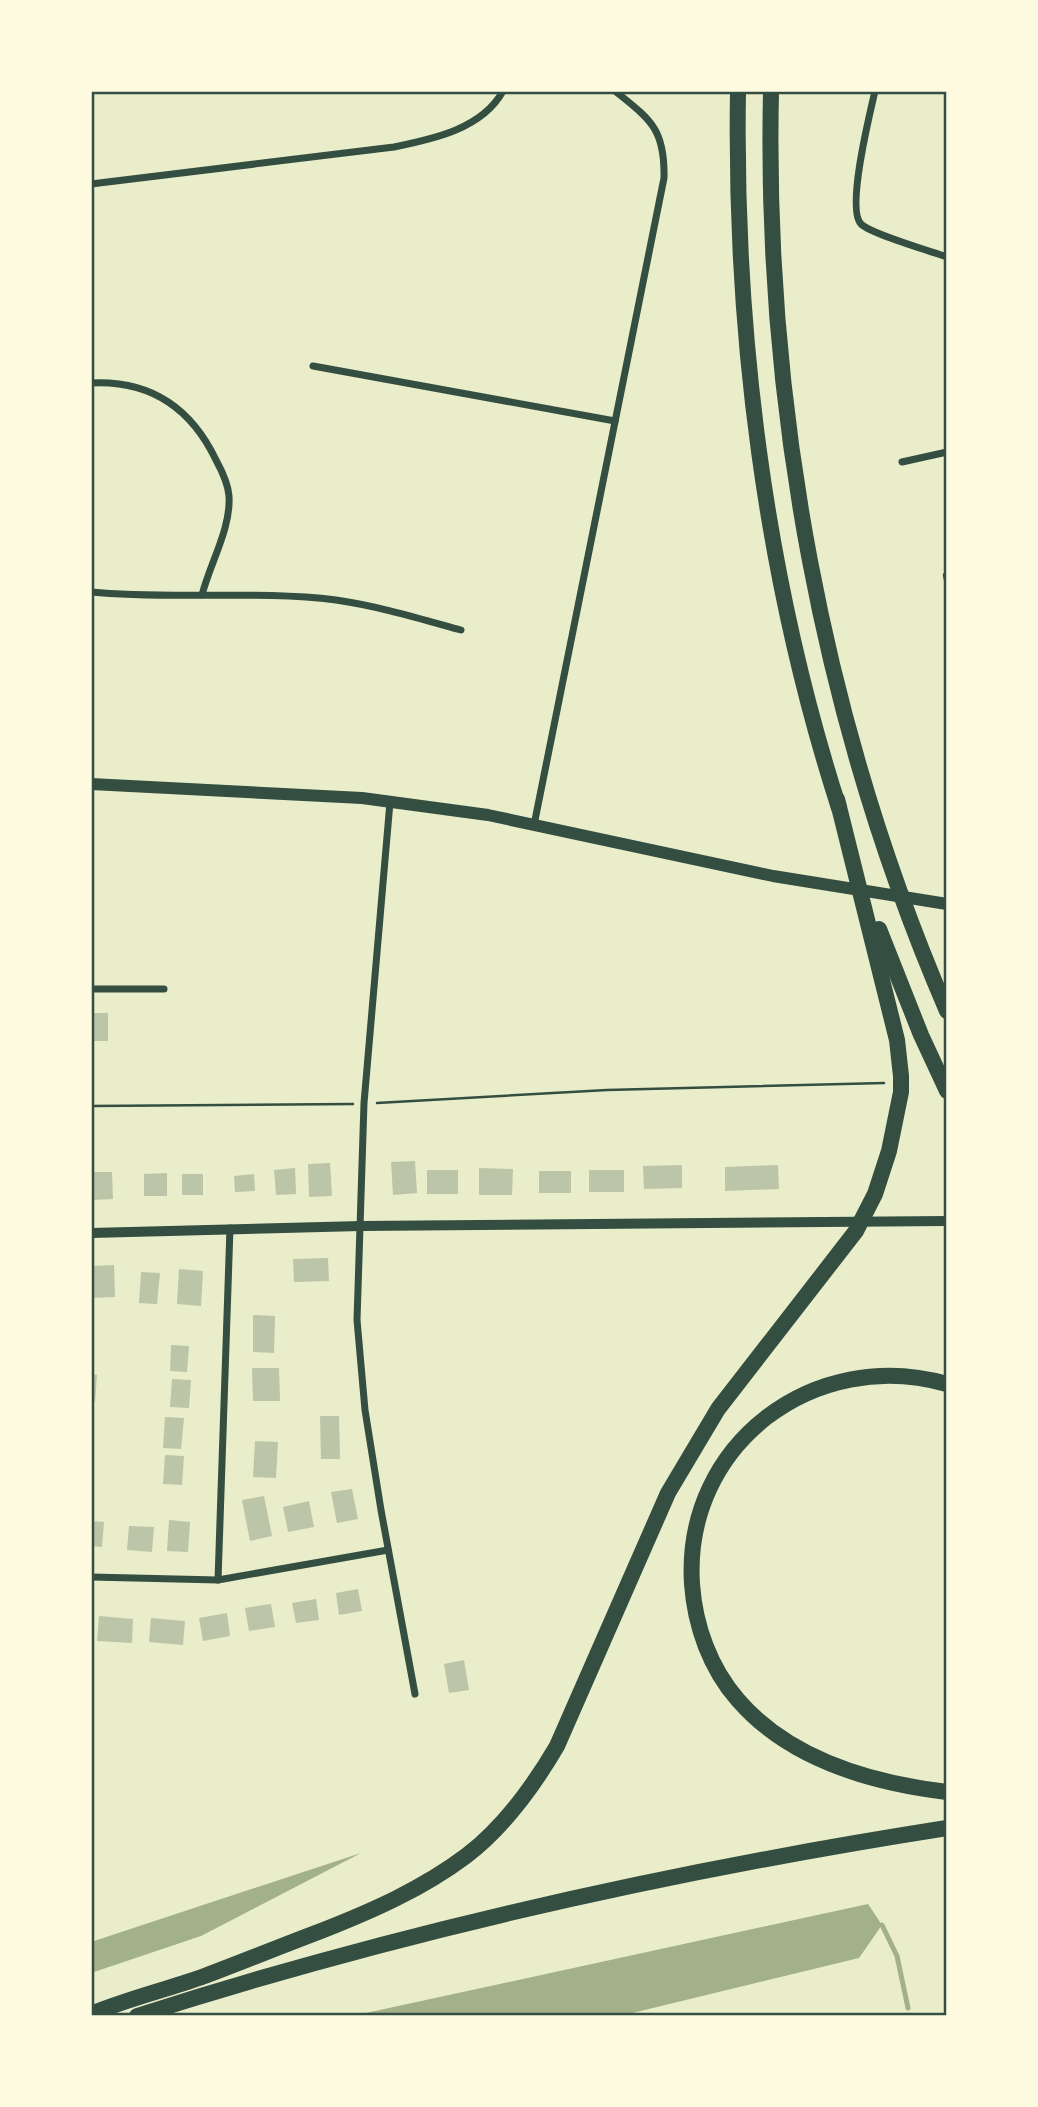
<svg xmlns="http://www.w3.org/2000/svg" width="1038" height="2107" viewBox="0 0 1038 2107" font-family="'Source Serif 4',serif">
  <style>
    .water { fill: #a3b18a }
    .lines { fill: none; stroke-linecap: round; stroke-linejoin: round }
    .stream { stroke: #a3b18a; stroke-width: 5 }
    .building { fill: #bcc5a7 }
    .path { stroke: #344e41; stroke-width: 2.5 }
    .service { stroke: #344e41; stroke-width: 4.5 }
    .minor { stroke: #344e41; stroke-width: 7 }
    .tertiary { stroke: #344e41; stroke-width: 10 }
    .primary { stroke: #344e41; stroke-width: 12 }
    .motorway { stroke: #344e41; stroke-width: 16 }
    .neatline { fill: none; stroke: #344e41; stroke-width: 2.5 }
  </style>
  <rect width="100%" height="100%" fill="#e9edc9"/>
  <g class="water">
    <path d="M 361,1853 L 201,1936 L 91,1973 L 91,1942 Z"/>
    <path d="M 868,1904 L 882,1925 L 859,1958 L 620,2016 L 352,2016 Z"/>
  </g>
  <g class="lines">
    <path class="stream" d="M 882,1925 L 897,1956 L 908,2008"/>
  </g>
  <g class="building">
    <rect x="91" y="1013" width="17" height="28"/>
    <path d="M 415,1161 L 417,1193 L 393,1195 L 391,1162 Z"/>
    <path d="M 330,1163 L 332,1196 L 309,1197 L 308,1164 Z"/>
    <path d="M 682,1165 L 682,1188 L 644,1189 L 643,1166 Z"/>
    <path d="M 778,1165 L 779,1189 L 725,1191 L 725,1167 Z"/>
    <path d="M 295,1168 L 296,1194 L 276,1195 L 274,1170 Z"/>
    <path d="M 479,1168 L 513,1169 L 512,1195 L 479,1195 Z"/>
    <rect x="427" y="1170" width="31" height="24"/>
    <rect x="589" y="1170" width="35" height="22"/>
    <rect x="539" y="1171" width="32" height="22"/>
    <path d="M 91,1172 L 112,1172 L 113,1199 L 91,1200 Z"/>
    <path d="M 167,1173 L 167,1196 L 144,1196 L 144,1174 Z"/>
    <rect x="182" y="1174" width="21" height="21"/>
    <path d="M 254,1174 L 255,1191 L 235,1192 L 234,1176 Z"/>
    <path d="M 328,1258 L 329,1281 L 294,1282 L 293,1259 Z"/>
    <path d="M 114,1265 L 115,1297 L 91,1298 L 91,1266 Z"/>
    <path d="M 179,1269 L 203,1271 L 201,1306 L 177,1304 Z"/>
    <path d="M 141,1272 L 160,1273 L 157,1304 L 139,1303 Z"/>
    <path d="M 253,1315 L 275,1316 L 274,1353 L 253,1352 Z"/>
    <path d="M 171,1345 L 189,1346 L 187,1372 L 170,1371 Z"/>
    <path d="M 252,1368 L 279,1368 L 280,1401 L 253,1401 Z"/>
    <path d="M 91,1374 L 97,1375 L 95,1402 L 91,1402 Z"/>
    <path d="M 172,1379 L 191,1380 L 189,1408 L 170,1407 Z"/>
    <path d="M 320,1416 L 339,1416 L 340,1459 L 321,1459 Z"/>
    <path d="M 165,1417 L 184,1418 L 181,1449 L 163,1448 Z"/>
    <path d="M 255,1441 L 278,1442 L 276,1478 L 253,1477 Z"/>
    <path d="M 165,1455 L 184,1456 L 182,1485 L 163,1484 Z"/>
    <path d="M 352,1489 L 358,1519 L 337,1523 L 331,1492 Z"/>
    <path d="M 264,1496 L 272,1536 L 250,1541 L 242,1500 Z"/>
    <path d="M 309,1501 L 314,1527 L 288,1532 L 283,1507 Z"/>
    <path d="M 169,1520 L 190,1522 L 188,1552 L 167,1551 Z"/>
    <path d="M 91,1521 L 104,1522 L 102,1547 L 91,1546 Z"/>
    <path d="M 129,1526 L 154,1527 L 152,1552 L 127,1550 Z"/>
    <path d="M 358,1589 L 362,1611 L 339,1615 L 336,1593 Z"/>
    <path d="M 316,1599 L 319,1620 L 296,1623 L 292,1603 Z"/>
    <path d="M 271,1604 L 275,1627 L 249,1631 L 245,1608 Z"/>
    <path d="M 227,1613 L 230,1636 L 203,1641 L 199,1618 Z"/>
    <path d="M 99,1616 L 133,1619 L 132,1643 L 97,1641 Z"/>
    <path d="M 151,1618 L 185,1621 L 183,1645 L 149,1642 Z"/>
    <path d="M 464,1660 L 469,1690 L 449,1693 L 444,1664 Z"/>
  </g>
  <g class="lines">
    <g class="path">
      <path d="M 377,1103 L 607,1090 L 884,1083"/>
      <path d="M 91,1106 L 353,1104"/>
    </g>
    <path class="service" d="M 945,575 L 947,584"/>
    <g class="minor">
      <path d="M 875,91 C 870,113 846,209 861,224 C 871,234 930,251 947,257"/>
      <path d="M 91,184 L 394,147 C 433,139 482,129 503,91"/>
      <path d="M 313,366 L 615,421"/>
      <path d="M 91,383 C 150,380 191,408 216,460 C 222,471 228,483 229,496 C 231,529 210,563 202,595"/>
      <path d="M 902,462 L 947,452"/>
      <path d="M 91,592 C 172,600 255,590 336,600 C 378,606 421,619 461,630"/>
      <path d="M 390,802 L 364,1103 L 357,1320 L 365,1410 L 381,1510 L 415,1694"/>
      <path d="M 534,825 L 664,178 C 665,129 651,120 615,91"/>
      <path d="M 91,989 L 164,989"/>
      <path d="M 91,1577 L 218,1580 L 388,1550"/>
      <path d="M 218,1580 L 230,1228"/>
    </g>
    <path class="tertiary" d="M 91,1233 L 361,1226 L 947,1221"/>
    <path class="primary" d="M 91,784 L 362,798 L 488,815 L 773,876 L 947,904"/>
    <g class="motorway">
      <path d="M 738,91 C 734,331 765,578 839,808"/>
      <path d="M 771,91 C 764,403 823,724 947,1011"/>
      <path d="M 879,929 L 921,1035 L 947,1091"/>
      <path d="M 947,1384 C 815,1346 683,1444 692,1584 C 695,1626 710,1668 738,1700 C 789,1759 872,1783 947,1792"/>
      <path d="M 91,2014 C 127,1999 165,1990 202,1977 C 242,1962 281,1946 321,1931 C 372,1911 422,1889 466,1856 C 504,1827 533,1787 557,1746 L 668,1493 L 718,1409 L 856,1231 L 875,1194 L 889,1151 L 901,1092 L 901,1076 L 897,1040 L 837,799"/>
      <path d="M 137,2016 C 402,1931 672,1871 947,1828"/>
    </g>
  </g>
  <rect width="1038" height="2107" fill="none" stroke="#fefae0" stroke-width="186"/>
  <rect x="93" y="93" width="852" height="1921" class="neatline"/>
</svg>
